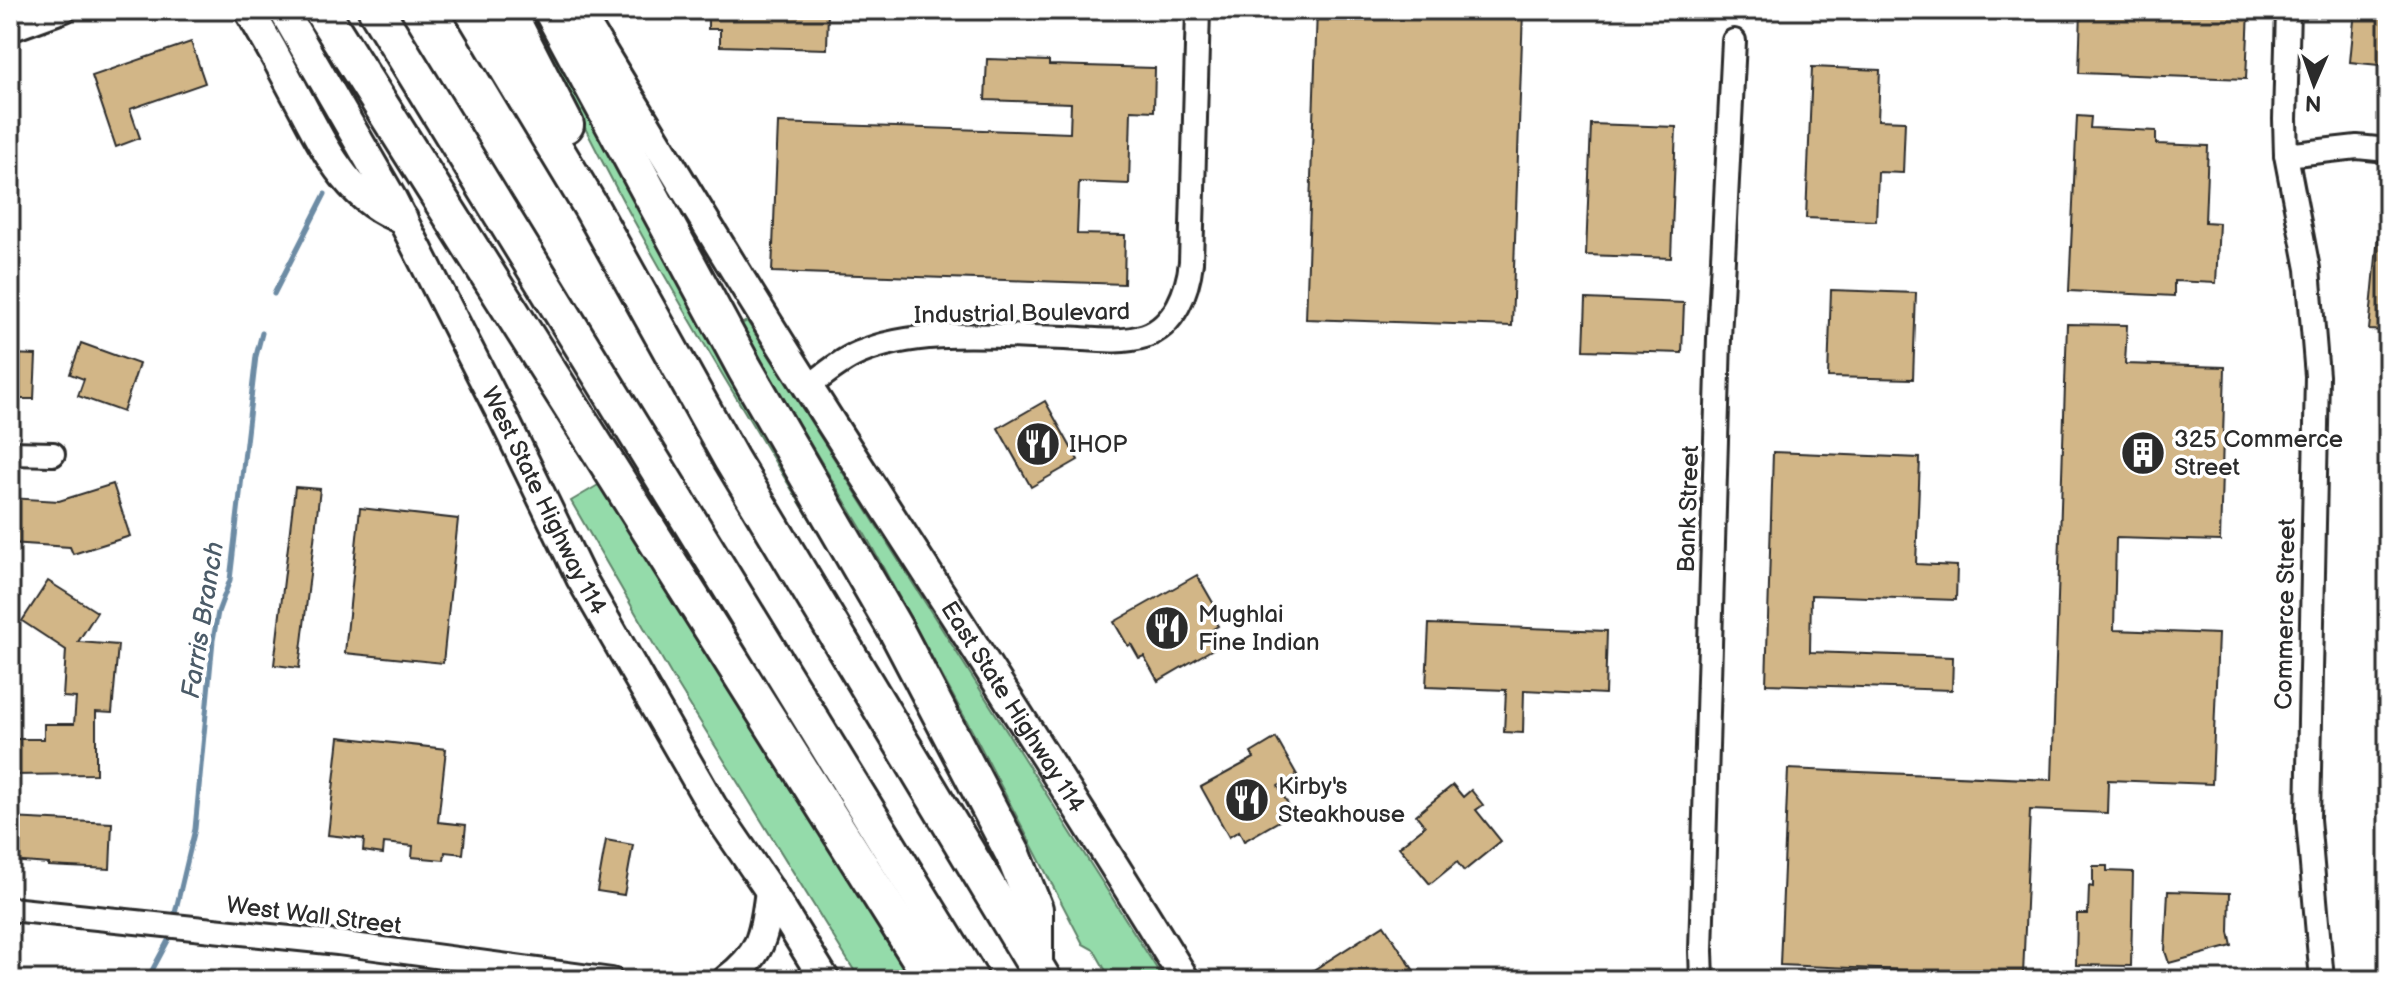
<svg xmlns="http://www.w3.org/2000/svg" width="2398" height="990" viewBox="0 0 2398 990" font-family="'Balsamiq Sans',sans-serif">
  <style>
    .green { fill: #94dbaa; stroke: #60836a; stroke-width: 2 }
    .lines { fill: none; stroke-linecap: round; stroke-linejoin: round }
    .stream { stroke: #6c8ba4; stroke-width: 5 }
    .building { fill: #d2b687; stroke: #2b2b2b; stroke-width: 2 }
    .minor-casing { stroke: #2b2b2b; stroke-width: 28 }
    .major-casing { stroke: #2b2b2b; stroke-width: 34 }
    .highway-casing { stroke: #2b2b2b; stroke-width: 40 }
    .minor { stroke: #fff; stroke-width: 22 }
    .major { stroke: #fff; stroke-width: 28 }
    .highway { stroke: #fff; stroke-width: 34 }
    .labels { text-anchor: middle; stroke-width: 7; stroke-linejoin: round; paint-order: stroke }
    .street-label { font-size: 24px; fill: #2b2b2b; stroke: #fff }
    .poi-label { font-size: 24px; fill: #2b2b2b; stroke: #fff; text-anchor: start }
    .water-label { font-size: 26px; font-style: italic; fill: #4b5b68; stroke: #fff }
  </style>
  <rect width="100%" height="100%" fill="#fff"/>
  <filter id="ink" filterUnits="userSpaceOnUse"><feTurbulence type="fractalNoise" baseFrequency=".0125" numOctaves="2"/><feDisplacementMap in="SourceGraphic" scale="16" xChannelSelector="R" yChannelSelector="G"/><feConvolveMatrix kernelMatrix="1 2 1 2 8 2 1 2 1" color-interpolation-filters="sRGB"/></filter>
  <g filter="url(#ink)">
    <g class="green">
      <path d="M 526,10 L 543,10 L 876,629 C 795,493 710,359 634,221 C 596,152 561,81 526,10 Z"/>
      <path d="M 747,321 L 1164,980 L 1111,980 L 1094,950 L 1083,944 L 977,740 L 867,538 L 739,325 Z"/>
      <path d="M 600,484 L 626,524 L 915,980 L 860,980 L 672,676 L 571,501 Z"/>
    </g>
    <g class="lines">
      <g class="stream">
        <path d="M 274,294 L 325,194"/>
        <path d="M 175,913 L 195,829 L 213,640 L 218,612 L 230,580 L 256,356 L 262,333"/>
        <path d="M 147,980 L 171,935"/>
      </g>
    </g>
    <g class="building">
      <path d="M 708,10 L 828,10 L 827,49 L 720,46 L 720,29 L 708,29 Z"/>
      <path d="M 1317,10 L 1523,10 L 1512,326 L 1306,319 Z"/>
      <path d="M 2081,10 L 2249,10 L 2246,79 L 2079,73 Z"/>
      <path d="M 2355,10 L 2388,10 L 2388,66 L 2350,62 Z"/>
      <path d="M 191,42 L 205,83 L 130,109 L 140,138 L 116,147 L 92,76 Z"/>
      <path d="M 987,59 L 1049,61 L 1049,65 L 1155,68 L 1154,111 L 1131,110 L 1129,184 L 1079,182 L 1077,234 L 1125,235 L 1124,284 L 772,272 L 778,123 L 1070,133 L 1071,103 L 985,100 Z"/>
      <path d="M 1812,67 L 1880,70 L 1878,120 L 1905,121 L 1903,173 L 1878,172 L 1876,221 L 1806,218 Z"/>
      <path d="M 2077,116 L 2091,117 L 2090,128 L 2156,131 L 2156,144 L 2208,146 L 2205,222 L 2219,223 L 2216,283 L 2174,281 L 2174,296 L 2069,291 Z"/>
      <path d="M 1591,124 L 1676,127 L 1671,258 L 1586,255 Z"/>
      <path d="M 2378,236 L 2388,236 L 2388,331 L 2369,330 Z"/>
      <path d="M 1831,290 L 1916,293 L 1913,379 L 1828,377 Z"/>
      <path d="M 1586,299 L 1684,303 L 1682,353 L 1584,350 Z"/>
      <path d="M 2067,324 L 2127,325 L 2125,364 L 2225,367 L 2220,541 L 2116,538 L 2114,630 L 2218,634 L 2212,784 L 2108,780 L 2107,813 L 2030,810 L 2023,975 L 1780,965 L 1788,769 L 2052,780 Z"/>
      <path d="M 81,343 L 139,364 L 123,412 L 78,396 L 84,379 L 70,374 Z"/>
      <path d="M 10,354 L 36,355 L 34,399 L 10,399 Z"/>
      <path d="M 1045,401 L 1078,460 L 1031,487 L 998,428 Z"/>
      <path d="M 1773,452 L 1920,458 L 1916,564 L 1957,566 L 1956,600 L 1811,595 L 1810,652 L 1953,657 L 1952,690 L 1766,684 Z"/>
      <path d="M 113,484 L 130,536 L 73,554 L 70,547 L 10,543 L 10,498 L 59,501 Z"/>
      <path d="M 295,487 L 320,489 L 299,668 L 274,665 Z"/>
      <path d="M 360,508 L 458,519 L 443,663 L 345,653 Z"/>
      <path d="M 1197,575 L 1220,615 L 1213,619 L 1218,626 L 1213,629 L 1217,635 L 1208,640 L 1213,649 L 1158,681 L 1144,656 L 1139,658 L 1131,644 L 1128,646 L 1114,622 Z"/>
      <path d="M 48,581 L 97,612 L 78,642 L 118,645 L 112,713 L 96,712 L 96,774 L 10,775 L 10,739 L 44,739 L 44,724 L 74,724 L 76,698 L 63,697 L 66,650 L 22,621 Z"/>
      <path d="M 1429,624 L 1607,631 L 1605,694 L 1524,690 L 1523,733 L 1504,732 L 1506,690 L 1426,687 Z"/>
      <path d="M 339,737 L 446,749 L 438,822 L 466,825 L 463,854 L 445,852 L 444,860 L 412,857 L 413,846 L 384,843 L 383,854 L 363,851 L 364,839 L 328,835 Z"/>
      <path d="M 1276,738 L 1297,775 L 1278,786 L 1293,813 L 1244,841 L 1239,831 L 1229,837 L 1201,787 L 1254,758 L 1251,753 Z"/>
      <path d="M 1453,785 L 1463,797 L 1471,790 L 1483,805 L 1476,810 L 1501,841 L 1464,871 L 1457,862 L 1430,884 L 1399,847 L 1425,826 L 1416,815 Z"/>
      <path d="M 10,818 L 112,823 L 110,869 L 49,866 L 49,864 L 10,861 Z"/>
      <path d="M 606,840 L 633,845 L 624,895 L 597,891 Z"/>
      <path d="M 2093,866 L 2107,866 L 2107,871 L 2133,872 L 2131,966 L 2076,965 L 2077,914 L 2088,914 L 2089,886 L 2093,887 Z"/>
      <path d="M 2168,891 L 2230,893 L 2229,932 L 2232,946 L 2169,963 L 2165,951 Z"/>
      <path d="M 1384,925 L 1420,980 L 1298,980 Z"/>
    </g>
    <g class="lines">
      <g class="minor-casing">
        <g id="minor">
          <path d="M 2288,10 L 2285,119 L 2286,155 L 2308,269 L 2317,376 L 2308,819 L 2322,980"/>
          <path d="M 10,30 L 65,10"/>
          <path d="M 2286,155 L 2357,147 L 2388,150"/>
          <path d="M 808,387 C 824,375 840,361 859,353 C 920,327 1000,337 1065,338 C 1091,339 1120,344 1145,336 C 1175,326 1188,290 1191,262 L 1198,10"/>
          <path d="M 10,453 L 53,454"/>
          <path d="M 10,909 L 338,943 L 612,980"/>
          <path d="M 1702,980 L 1701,951 L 1719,338 L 1734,41"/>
        </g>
      </g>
      <g class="major-casing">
        <g id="major">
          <path d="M 249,10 C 265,37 280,64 294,91 C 321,140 345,200 403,219"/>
          <path id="s1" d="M 283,10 L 392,199 L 504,419 L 581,578 L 712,806 L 770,891 L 825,980"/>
          <path id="s2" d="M 577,10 C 653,136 729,263 808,387 C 934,585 1063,780 1185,980"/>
          <path d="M 727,980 C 764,952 764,933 770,891"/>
        </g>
      </g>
      <g class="highway-casing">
        <g id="highway">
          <path d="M 321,10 L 933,980"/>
          <path d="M 376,10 L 971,980"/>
          <path d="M 472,10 L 592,209 L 731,459 L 1044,980"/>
          <path d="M 507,10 L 566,125"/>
          <path d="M 551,10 L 745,369 L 897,632 L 1013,854 L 1035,909 L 1035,964"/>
        </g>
      </g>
      <use href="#minor" class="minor"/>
      <use href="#major" class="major"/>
      <use href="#highway" class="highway"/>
    </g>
  </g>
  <defs>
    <g id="restaurant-disc" transform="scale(2.3)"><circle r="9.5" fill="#2b2b2b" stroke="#fff"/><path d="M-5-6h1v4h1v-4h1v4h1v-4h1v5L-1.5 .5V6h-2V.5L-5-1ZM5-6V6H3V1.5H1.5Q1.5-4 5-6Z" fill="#fff"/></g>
    <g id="building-disc" transform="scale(2.3)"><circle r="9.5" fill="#2b2b2b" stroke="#fff"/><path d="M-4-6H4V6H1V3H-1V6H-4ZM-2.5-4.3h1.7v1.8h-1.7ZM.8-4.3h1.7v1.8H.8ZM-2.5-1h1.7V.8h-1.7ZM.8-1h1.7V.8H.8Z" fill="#fff"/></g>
  </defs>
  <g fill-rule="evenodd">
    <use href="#restaurant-disc" x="1038" y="444"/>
    <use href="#building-disc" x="2143" y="453"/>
    <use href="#restaurant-disc" x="1167" y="628"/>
    <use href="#restaurant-disc" x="1247" y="800"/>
  </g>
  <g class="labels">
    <g class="street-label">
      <text transform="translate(1022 313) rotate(-1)" y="8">Industrial Boulevard</text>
      <text dy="8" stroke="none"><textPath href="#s1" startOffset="556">West State Highway 114</textPath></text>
      <text transform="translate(1688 509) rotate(-88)" y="8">Bank Street</text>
      <text transform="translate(2285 614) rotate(-89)" y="8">Commerce Street</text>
      <text dy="8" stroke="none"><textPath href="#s2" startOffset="822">East State Highway 114</textPath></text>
      <text transform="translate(314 915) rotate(7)" y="8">West Wall Street</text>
    </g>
    <g class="poi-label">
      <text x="2174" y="447">325 Commerce<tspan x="2174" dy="28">Street</tspan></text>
      <text x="1069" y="452">IHOP</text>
      <text x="1198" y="622">Mughlai<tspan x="1198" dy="28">Fine Indian</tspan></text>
      <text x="1278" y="794">Kirby's<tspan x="1278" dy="28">Steakhouse</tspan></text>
    </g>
    <g class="water-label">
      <text transform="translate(202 620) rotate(-81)" y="9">Farris Branch</text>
    </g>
  </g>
  <rect width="2398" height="990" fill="none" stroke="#fff" stroke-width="40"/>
  <rect x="20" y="20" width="2358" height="950" fill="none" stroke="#2b2b2b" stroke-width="3" filter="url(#ink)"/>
  <g transform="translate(2314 84) rotate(182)" stroke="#ffffff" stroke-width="6" paint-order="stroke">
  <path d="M0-6L14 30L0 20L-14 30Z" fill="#2b2b2b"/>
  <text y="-12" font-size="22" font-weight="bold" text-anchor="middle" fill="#2b2b2b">N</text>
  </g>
</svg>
